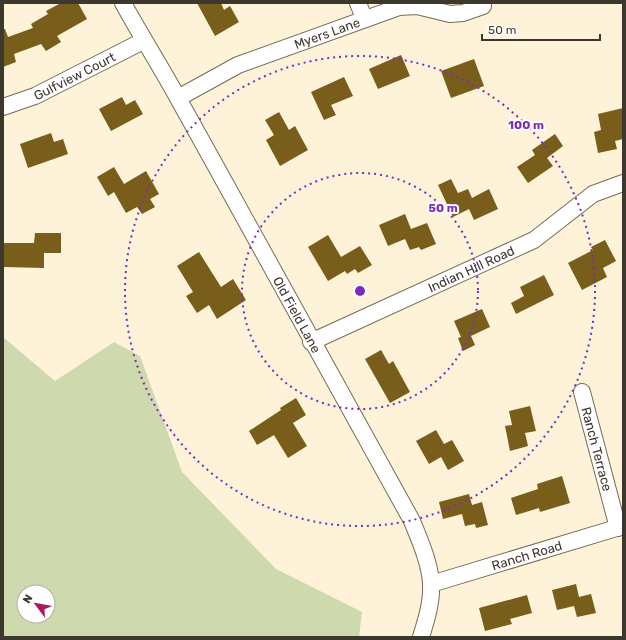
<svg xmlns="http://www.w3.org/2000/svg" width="626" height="640" viewBox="0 0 626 640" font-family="Rubik,sans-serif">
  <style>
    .green { fill: #ced9ae; fill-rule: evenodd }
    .building { fill: #795d1a }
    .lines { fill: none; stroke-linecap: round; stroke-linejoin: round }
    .minor-casing { stroke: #766b55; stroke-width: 18 }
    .minor { stroke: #fff; stroke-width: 16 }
    .ring { fill: none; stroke: #7b2cbf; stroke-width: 2; stroke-dasharray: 2 4 }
    .labels { text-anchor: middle; stroke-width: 4; stroke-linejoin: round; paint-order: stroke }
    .street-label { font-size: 13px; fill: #3d382e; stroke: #fff }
    .centre { fill: #7b2cbf; stroke: #fff; stroke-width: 2 }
    .ring-label { font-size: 12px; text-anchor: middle; font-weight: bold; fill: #7b2cbf; stroke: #fff; stroke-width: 4; stroke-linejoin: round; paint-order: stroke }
  </style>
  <rect width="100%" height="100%" fill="#fef2d8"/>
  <path class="green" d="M 3,337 L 55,381 L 114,342 L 140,356 L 182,472 L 276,569 L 362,612 L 359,637 L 3,637 ZM 24,592 L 48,592 L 48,616 L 24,616 Z"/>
  <g class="building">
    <path d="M 61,3 L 78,3 L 87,19 L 57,36 L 61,42 L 46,51 L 41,44 L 14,54 L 16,62 L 3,67 L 3,29 L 5,29 L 8,37 L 33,28 L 31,24 L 48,14 L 46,11 Z"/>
    <path d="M 197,3 L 221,3 L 224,10 L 230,6 L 239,22 L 215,36 Z"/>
    <path d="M 401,55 L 410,76 L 378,89 L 369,69 Z"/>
    <path d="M 474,59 L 484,86 L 451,98 L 441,71 Z"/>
    <path d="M 344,77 L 353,96 L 331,105 L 336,115 L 324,120 L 311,92 Z"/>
    <path d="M 122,97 L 126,105 L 135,100 L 143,114 L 111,131 L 99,109 Z"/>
    <path d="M 623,108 L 623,139 L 615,141 L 617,149 L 598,153 L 594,132 L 601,130 L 598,114 Z"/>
    <path d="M 279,112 L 289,130 L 295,126 L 308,150 L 280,166 L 266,140 L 274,135 L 265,120 Z"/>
    <path d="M 51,133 L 54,142 L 63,139 L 68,154 L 28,168 L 20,144 Z"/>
    <path d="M 555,134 L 563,146 L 547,158 L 553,166 L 528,183 L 517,167 L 535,155 L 532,150 Z"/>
    <path d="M 114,167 L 124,184 L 146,171 L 159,194 L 150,199 L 155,207 L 142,214 L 137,207 L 126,213 L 114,192 L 108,196 L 97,177 Z"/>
    <path d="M 451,179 L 458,193 L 468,189 L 472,198 L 489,189 L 498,209 L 474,220 L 469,209 L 453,217 L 438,185 Z"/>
    <path d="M 405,214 L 411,229 L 427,223 L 436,244 L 421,250 L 419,247 L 410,250 L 405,239 L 388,246 L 379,225 Z"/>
    <path d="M 35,233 L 61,233 L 61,253 L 44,253 L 44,268 L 4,267 L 4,243 L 34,243 Z"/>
    <path d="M 328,235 L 341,257 L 360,246 L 372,265 L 358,273 L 355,269 L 347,274 L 345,271 L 328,281 L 308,247 Z"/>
    <path d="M 605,240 L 616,261 L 603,268 L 607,277 L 582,290 L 568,263 L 593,250 L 591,247 Z"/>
    <path d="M 199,252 L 221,287 L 233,279 L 246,300 L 217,319 L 209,305 L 197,313 L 186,296 L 193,292 L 177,266 Z"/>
    <path d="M 544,275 L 554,295 L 516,314 L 511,303 L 524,296 L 520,287 Z"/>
    <path d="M 482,309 L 490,327 L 471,336 L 475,345 L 463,351 L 458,338 L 461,337 L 454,321 Z"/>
    <path d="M 381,350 L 389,364 L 393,361 L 410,392 L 390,403 L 365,359 Z"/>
    <path d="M 296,398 L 306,415 L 293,423 L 307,446 L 288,458 L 274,435 L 257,445 L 249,431 L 281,410 L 280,408 Z"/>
    <path d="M 530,406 L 536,431 L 525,433 L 528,446 L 510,451 L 505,426 L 512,425 L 509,411 Z"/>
    <path d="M 436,430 L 444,444 L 452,440 L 464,461 L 448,470 L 441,457 L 429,464 L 416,441 Z"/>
    <path d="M 562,476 L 570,503 L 540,512 L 539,508 L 516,515 L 511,498 L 538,489 L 537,484 Z"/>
    <path d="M 469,494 L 472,505 L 482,502 L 488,525 L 476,528 L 475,524 L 465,526 L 462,514 L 443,519 L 439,502 Z"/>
    <path d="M 576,584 L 579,597 L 591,594 L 596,613 L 577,617 L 574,606 L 557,610 L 552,590 Z"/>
    <path d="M 527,595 L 532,613 L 510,619 L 512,624 L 485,631 L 479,608 Z"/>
  </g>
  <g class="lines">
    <g class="minor-casing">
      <g id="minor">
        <path id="s1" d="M 123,3 C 141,36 161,67 179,100 C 257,240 333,381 412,521 C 420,541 430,563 431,584 C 432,602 426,621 421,637"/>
        <path d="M 358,3 L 364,18"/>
        <path id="s2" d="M 178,98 L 238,65 L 399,7 L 417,6 L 450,14 L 463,13 L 483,6"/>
        <path id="s3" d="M 3,107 L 35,96 L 143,41"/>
        <path id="s4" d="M 311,342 L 534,240 L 593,194 L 623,183"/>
        <path id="s5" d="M 582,392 L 618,528"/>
        <path id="s6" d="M 431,584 L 623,526"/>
      </g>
    </g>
    <use href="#minor" class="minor"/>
  </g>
  <g class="ring">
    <circle cx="360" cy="291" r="118"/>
    <circle cx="360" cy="291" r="235"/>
  </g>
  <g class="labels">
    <g class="street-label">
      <text dy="5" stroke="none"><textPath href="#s2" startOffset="163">Myers Lane</textPath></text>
      <text dy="5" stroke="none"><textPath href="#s3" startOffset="78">Gulfview Court</textPath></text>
      <text dy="5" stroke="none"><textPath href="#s4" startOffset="176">Indian Hill Road</textPath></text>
      <text dy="5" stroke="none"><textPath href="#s1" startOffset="357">Old Field Lane</textPath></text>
      <text dy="5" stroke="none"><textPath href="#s5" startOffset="59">Ranch Terrace</textPath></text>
      <text dy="5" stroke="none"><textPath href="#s6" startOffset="100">Ranch Road</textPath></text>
    </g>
  </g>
  <circle cx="360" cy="291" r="6" class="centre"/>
  <g class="ring-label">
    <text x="526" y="129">100 m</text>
    <text x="443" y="212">50 m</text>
  </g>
  <rect width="626" height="640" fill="none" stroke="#3d382e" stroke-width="8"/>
  <g transform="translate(36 604) rotate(302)"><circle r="19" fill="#ffffff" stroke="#b1afab"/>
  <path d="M0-3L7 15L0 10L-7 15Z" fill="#a81c5f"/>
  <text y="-6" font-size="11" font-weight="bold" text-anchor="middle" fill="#3d382e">N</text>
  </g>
  <path d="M482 34v6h118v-6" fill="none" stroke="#3d382e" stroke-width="2"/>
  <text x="488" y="34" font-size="12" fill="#3d382e" stroke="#ffffff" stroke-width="3" paint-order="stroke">50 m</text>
</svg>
